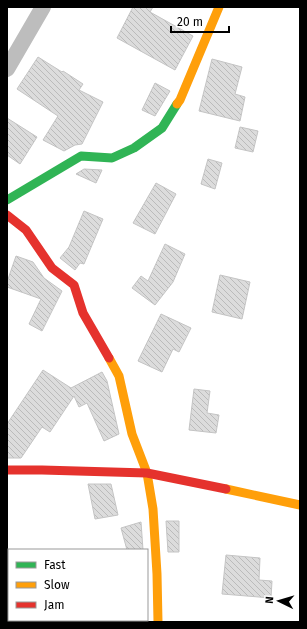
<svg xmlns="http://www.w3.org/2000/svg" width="307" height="629" viewBox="0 0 307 629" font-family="'Fira Sans',sans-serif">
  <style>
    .building { fill: url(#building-back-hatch); stroke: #c4c4c4 }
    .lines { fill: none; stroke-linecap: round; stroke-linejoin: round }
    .street { stroke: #bdbdbd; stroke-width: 16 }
    .fast { stroke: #30b455; stroke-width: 9 }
    .slow { stroke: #ff9f0a; stroke-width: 9 }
    .jam { stroke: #e5322d; stroke-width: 9 }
  </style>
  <defs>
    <pattern id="building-back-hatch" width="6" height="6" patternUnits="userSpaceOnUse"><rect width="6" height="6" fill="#dcdcdc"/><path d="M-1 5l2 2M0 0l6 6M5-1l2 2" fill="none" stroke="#bbb"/></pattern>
  </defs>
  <rect width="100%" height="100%" fill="#fff"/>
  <g class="building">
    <path d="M 133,7 L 153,7 L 150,12 L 193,36 L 175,70 L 117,38 Z"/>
    <path d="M 38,57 L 62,72 L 63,71 L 83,84 L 79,90 L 103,102 L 82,144 L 75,145 L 64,151 L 43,140 L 58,116 L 17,89 Z"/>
    <path d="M 212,59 L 242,67 L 235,94 L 245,97 L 240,121 L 199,111 Z"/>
    <path d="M 155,83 L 170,91 L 155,116 L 142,110 Z"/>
    <path d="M 7,118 L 37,137 L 20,164 L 7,155 Z"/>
    <path d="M 240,127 L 258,131 L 253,152 L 235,148 Z"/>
    <path d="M 208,159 L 222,163 L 215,189 L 201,184 Z"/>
    <path d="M 84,169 L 102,170 L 96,183 L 76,174 Z"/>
    <path d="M 156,183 L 176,194 L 155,234 L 133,223 Z"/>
    <path d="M 84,211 L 103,219 L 84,264 L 80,263 L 75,270 L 60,258 L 69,247 Z"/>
    <path d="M 165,244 L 185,254 L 173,282 L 155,305 L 132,288 L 141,276 L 148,281 Z"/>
    <path d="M 16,256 L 33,262 L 44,278 L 62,291 L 42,331 L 29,324 L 41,299 L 7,287 L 7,282 Z"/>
    <path d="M 220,275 L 250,282 L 242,319 L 212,312 Z"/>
    <path d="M 161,314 L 191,328 L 179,352 L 173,349 L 162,372 L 138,361 Z"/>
    <path d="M 43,370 L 71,388 L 102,372 L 107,381 L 119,434 L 104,441 L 87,403 L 79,407 L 74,396 L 50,432 L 42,427 L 21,458 L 7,458 L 7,424 Z"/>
    <path d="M 194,389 L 210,391 L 207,413 L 219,415 L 216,433 L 189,430 Z"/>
    <path d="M 88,484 L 111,484 L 118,515 L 95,519 Z"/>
    <path d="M 166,521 L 179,521 L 179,552 L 168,552 Z"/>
    <path d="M 141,522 L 143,550 L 127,550 L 121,528 Z"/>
    <path d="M 226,555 L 260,558 L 259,580 L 272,581 L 271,598 L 222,594 Z"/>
  </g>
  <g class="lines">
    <path class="street" d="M 7,69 L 43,7"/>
    <path class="fast" d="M 7,200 L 81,156 L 112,158 L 134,148 L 162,128 L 177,104"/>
    <g class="slow">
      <path d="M 177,104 L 180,100 L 219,7"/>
      <path d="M 109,358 L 119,376 L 132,434 L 147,473 L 153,509 L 157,574 L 158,622"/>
      <path d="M 226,489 L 300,505"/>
    </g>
    <g class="jam">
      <path d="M 7,215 L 26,230 L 52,268 L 74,285 L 83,313 L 109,358"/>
      <path d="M 7,470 L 42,470 L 147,473 L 226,489"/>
    </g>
  </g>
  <rect width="307" height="629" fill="none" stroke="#000000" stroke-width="16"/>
  <rect x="8" y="549" width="140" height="72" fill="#ffffff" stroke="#999999"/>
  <rect x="16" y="562" width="20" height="6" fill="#30b455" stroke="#999999"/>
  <text x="44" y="569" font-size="12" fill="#000000">Fast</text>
  <rect x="16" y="582" width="20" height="6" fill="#ff9f0a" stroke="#999999"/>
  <text x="44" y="589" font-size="12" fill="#000000">Slow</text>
  <rect x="16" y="602" width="20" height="6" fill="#e5322d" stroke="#999999"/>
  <text x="44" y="609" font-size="12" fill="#000000">Jam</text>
  <g transform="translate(279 601) rotate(275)" stroke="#ffffff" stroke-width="3" paint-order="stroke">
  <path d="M0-3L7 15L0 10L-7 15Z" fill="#000000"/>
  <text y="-6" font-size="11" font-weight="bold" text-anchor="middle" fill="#000000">N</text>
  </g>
  <path d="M171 26v6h58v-6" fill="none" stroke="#000000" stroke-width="2"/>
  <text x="177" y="26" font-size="12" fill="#000000" stroke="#ffffff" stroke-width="3" paint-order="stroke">20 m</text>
</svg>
